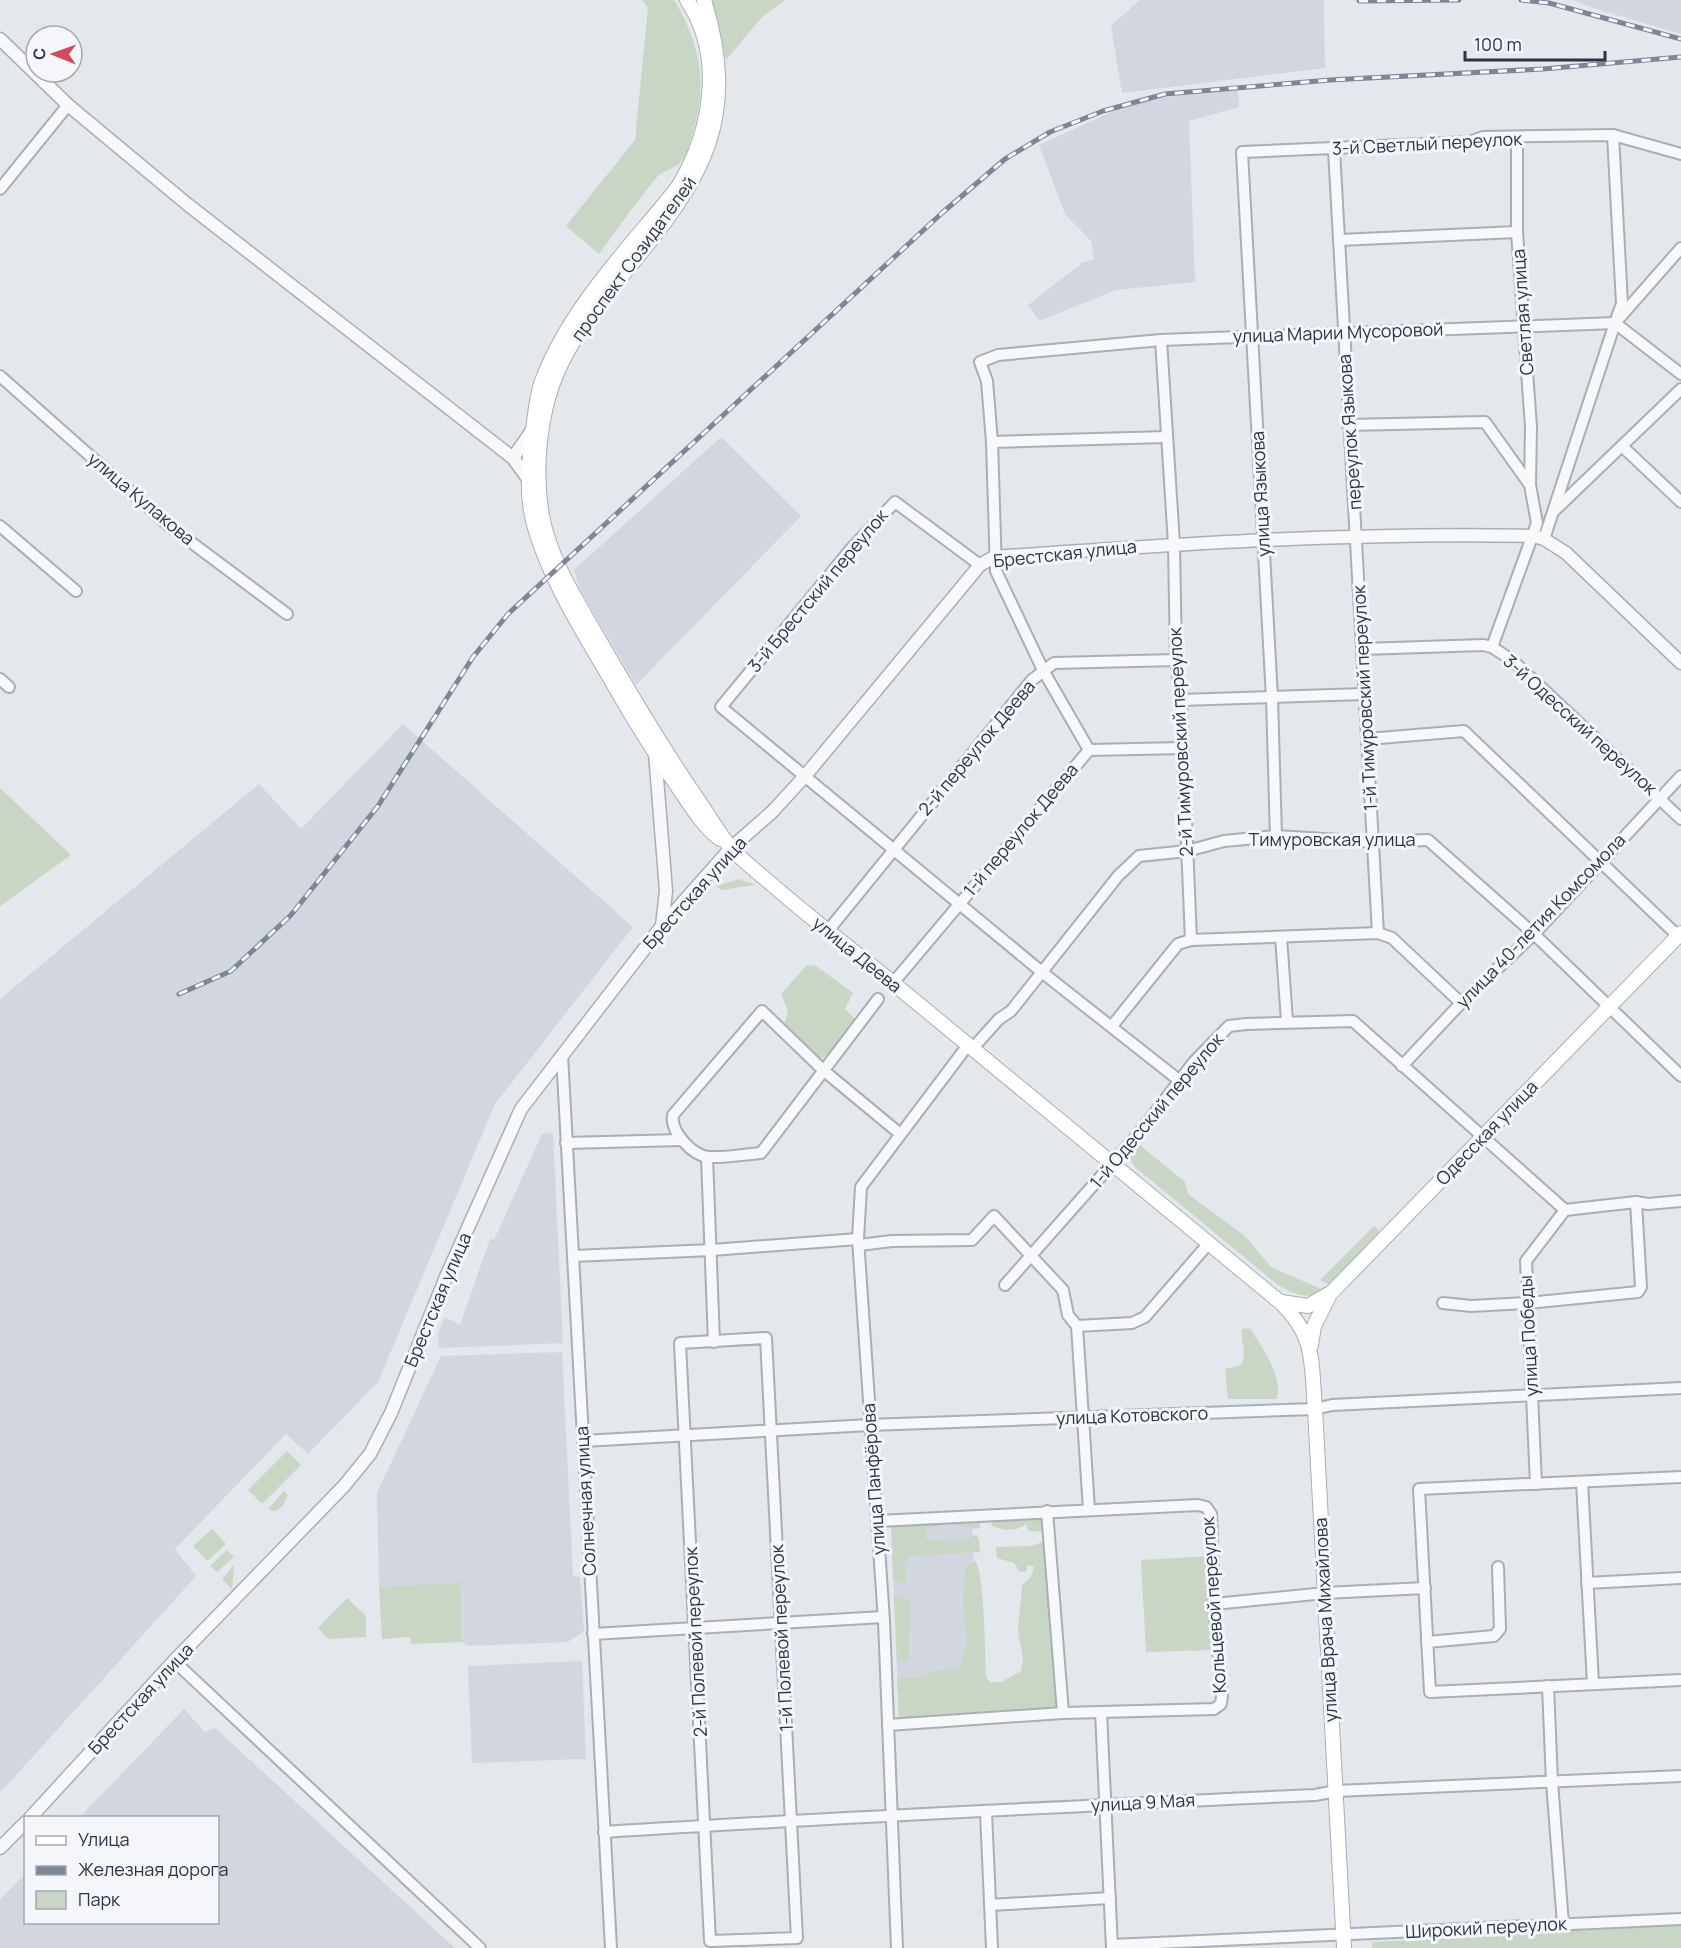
<svg xmlns="http://www.w3.org/2000/svg" width="1681" height="1948" viewBox="0 0 1681 1948" font-family="Manrope,sans-serif">
  <style>
    .built { fill: #d2d6de }
    .green { fill: #c9d6c5 }
    .lines { fill: none; stroke-linecap: round; stroke-linejoin: round }
    .minor-casing { stroke: #a9aeb7; stroke-width: 14 }
    .tertiary-casing { stroke: #a9aeb7; stroke-width: 15 }
    .secondary-casing { stroke: #a9aeb7; stroke-width: 16 }
    .minor { stroke: #f7f8fa; stroke-width: 10 }
    .tertiary { stroke: #f7f8fa; stroke-width: 12 }
    .secondary { stroke: #fff; stroke-width: 14 }
    .rail-casing { stroke: #7d8696; stroke-width: 5 }
    .rail { stroke: #f4f6f9; stroke-width: 3; stroke-dasharray: 9; stroke-linecap: butt }
    .labels { text-anchor: middle; stroke-width: 6; stroke-linejoin: round; paint-order: stroke }
    .street-label { font-size: 18px; fill: #2b3445; stroke: #f4f6f9 }
  </style>
  <rect width="100%" height="100%" fill="#e4e7ec"/>
  <g class="built">
    <path d="M 1140,0 L 1324,0 L 1325,68 L 1122,93 L 1111,26 Z"/>
    <path d="M 1573,0 L 1681,0 L 1681,34 L 1593,8 Z"/>
    <path d="M 1238,88 L 1239,107 L 1189,121 L 1195,282 L 1116,290 L 1039,321 L 1028,305 L 1082,263 L 1094,259 L 1091,241 L 1065,214 L 1039,145 L 1136,101 Z"/>
    <path d="M 721,437 L 801,516 L 636,685 L 580,590 L 574,570 Z"/>
    <path d="M 403,724 L 633,927 L 495,1104 L 378,1382 L 308,1454 L 286,1434 L 175,1549 L 196,1576 L 0,1793 L 0,999 L 259,784 L 301,829 Z"/>
    <path d="M 553,1133 L 563,1343 L 439,1348 L 438,1334 L 445,1317 L 460,1325 L 490,1239 L 494,1240 L 542,1134 Z"/>
    <path d="M 562,1352 L 573,1576 L 580,1577 L 584,1631 L 568,1642 L 468,1646 L 462,1642 L 459,1584 L 379,1587 L 377,1493 L 441,1356 Z"/>
    <path d="M 972,1517 L 980,1713 L 899,1719 L 891,1523 Z"/>
    <path d="M 582,1661 L 586,1759 L 472,1763 L 468,1666 Z"/>
    <path d="M 184,1709 L 205,1732 L 215,1728 L 455,1948 L 0,1948 L 0,1900 L 25,1874 L 26,1922 L 218,1922 L 218,1818 L 80,1817 Z"/>
  </g>
  <g class="green">
    <path d="M 642,0 L 674,0 C 700,43 708,84 693,132 C 690,141 687,155 681,162 C 675,169 663,170 657,177 C 637,201 618,228 599,254 L 566,226 L 635,140 L 648,8 Z"/>
    <path d="M 712,0 L 785,0 L 763,16 L 726,60 Z"/>
    <path d="M 0,788 L 71,855 L 0,906 Z"/>
    <path d="M 739,879 L 755,885 L 721,890 L 716,886 Z"/>
    <path d="M 807,965 L 816,966 L 853,993 L 845,1009 L 855,1019 C 847,1036 833,1059 813,1059 L 784,1026 L 788,1010 L 781,994 Z"/>
    <path d="M 1136,1142 L 1185,1182 L 1188,1194 L 1245,1236 L 1271,1267 L 1326,1291 C 1307,1300 1295,1295 1278,1285 L 1135,1167 L 1126,1153 Z"/>
    <path d="M 1374,1226 L 1379,1230 L 1378,1238 L 1331,1286 L 1320,1280 Z"/>
    <path d="M 1250,1328 C 1262,1347 1283,1376 1277,1399 L 1228,1399 L 1225,1369 L 1241,1365 C 1248,1352 1240,1341 1242,1329 Z"/>
    <path d="M 287,1451 L 301,1465 L 262,1504 L 248,1490 Z"/>
    <path d="M 284,1491 L 288,1495 L 283,1506 L 275,1511 L 268,1509 Z"/>
    <path d="M 1044,1512 L 1045,1532 L 1029,1531 L 1026,1524 L 1017,1529 L 1006,1530 L 992,1526 L 990,1516 Z"/>
    <path d="M 979,1517 L 980,1527 L 977,1529 L 950,1524 L 925,1528 L 927,1540 L 962,1541 L 976,1535 L 979,1539 L 980,1552 L 909,1556 L 904,1567 L 907,1575 L 905,1584 L 893,1579 L 891,1523 Z"/>
    <path d="M 212,1529 L 226,1544 L 207,1561 L 193,1546 Z"/>
    <path d="M 1046,1541 L 1057,1708 L 899,1719 L 897,1677 L 920,1678 L 934,1671 L 957,1668 L 961,1664 L 967,1642 L 963,1600 L 966,1566 L 975,1561 C 985,1573 985,1656 986,1677 L 990,1682 L 1001,1682 L 1021,1671 L 1023,1659 L 1018,1630 L 1022,1585 L 1031,1577 L 1034,1567 L 1028,1565 L 1026,1571 L 1020,1572 L 1014,1563 L 997,1558 L 996,1547 L 1030,1546 Z"/>
    <path d="M 227,1550 L 234,1557 L 217,1572 L 210,1566 Z"/>
    <path d="M 1211,1556 L 1215,1650 L 1146,1652 L 1141,1560 Z"/>
    <path d="M 234,1565 L 232,1589 L 222,1579 Z"/>
    <path d="M 460,1583 L 462,1642 L 411,1644 L 410,1637 L 382,1639 L 379,1587 Z"/>
    <path d="M 899,1595 L 910,1602 L 909,1660 L 897,1662 L 894,1598 Z"/>
    <path d="M 347,1598 L 366,1616 L 366,1637 L 328,1639 L 318,1628 Z"/>
    <path d="M 1681,1925 L 1681,1948 L 1372,1948 L 1372,1942 Z"/>
  </g>
  <g class="lines">
    <g class="minor-casing">
      <g id="minor">
        <path d="M 1613,135 L 1622,304 L 1617,317"/>
        <path d="M 1517,138 L 1517,232 L 1531,427 L 1530,485"/>
        <path d="M 1334,150 L 1378,933"/>
        <path d="M 0,189 L 68,105"/>
        <path d="M 1339,240 L 1517,232"/>
        <path d="M 1161,340 L 1174,544 L 1176,660 L 1181,700 L 1191,940"/>
        <path d="M 0,376 L 168,525 L 287,614"/>
        <path d="M 1348,425 L 1485,422 L 1530,485 L 1537,523 L 1492,647"/>
        <path d="M 992,442 L 1166,437"/>
        <path d="M 1623,447 L 1681,502"/>
        <path d="M 1554,511 L 1681,389"/>
        <path d="M 0,526 L 76,591"/>
        <path d="M 1544,539 L 1615,323 L 1681,248"/>
        <path d="M 980,565 L 895,502 L 851,549 L 721,707 L 1043,973 L 1180,1081"/>
        <path d="M 1363,649 L 1483,645 L 1492,647 L 1513,661 L 1681,819"/>
        <path d="M 0,679 L 9,687"/>
        <path d="M 1181,700 L 1364,694"/>
        <path d="M 1367,739 L 1464,731 L 1678,936"/>
        <path d="M 1089,750 L 1043,670 L 996,571 L 992,442 L 987,381 L 980,362 L 998,355 L 1161,340 L 1615,323 L 1681,374"/>
        <path d="M 1276,836 L 1272,698 L 1242,152 L 1469,142 L 1483,137 L 1613,135 L 1681,154"/>
        <path d="M 827,932 L 1032,680 L 1054,663 L 1176,660"/>
        <path d="M 1281,937 L 1287,1021"/>
        <path d="M 893,983 L 1089,750 L 1182,748"/>
        <path d="M 878,999 L 761,1153 C 745,1154 726,1158 709,1157 C 693,1156 670,1132 673,1115 L 762,1011 L 823,1070 L 899,1133"/>
        <path d="M 1112,1026 L 1178,944 L 1191,940 L 1378,933 L 1392,938 L 1461,1003"/>
        <path d="M 972,1049 L 999,1019 L 1011,1011 L 1118,876 L 1139,856 L 1187,851 L 1224,841 L 1276,836 L 1373,842 L 1428,840 L 1534,934 L 1681,1076"/>
        <path d="M 562,1055 L 611,1948"/>
        <path d="M 1402,1066 L 1461,1003 L 1534,934 L 1681,776"/>
        <path d="M 566,1143 L 681,1140"/>
        <path d="M 707,1157 L 714,1342"/>
        <path d="M 859,1245 L 892,1241 L 972,1240 L 994,1216 L 1063,1290 L 1068,1315 L 1077,1326"/>
        <path d="M 573,1256 L 712,1250 L 858,1239"/>
        <path d="M 1005,1285 L 1141,1131 L 1193,1063 L 1229,1026 L 1246,1024 L 1353,1021 L 1565,1210"/>
        <path d="M 1443,1303 L 1471,1306 L 1528,1303 L 1638,1292 L 1641,1287 L 1636,1202"/>
        <path d="M 1077,1326 L 1089,1510"/>
        <path d="M 1077,1326 L 1132,1323 L 1145,1317 L 1209,1243"/>
        <path d="M 766,1338 L 797,1938 L 710,1941 L 680,1343 Z"/>
        <path d="M 583,1441 L 869,1425 L 1315,1409 L 1332,1405 L 1681,1388"/>
        <path d="M 1681,1477 L 1419,1489 L 1430,1692 L 1681,1680"/>
        <path d="M 1582,1482 L 1593,1683"/>
        <path d="M 1536,1484 L 1526,1261 L 1565,1210 L 1636,1202 L 1648,1204 L 1681,1201"/>
        <path d="M 1047,1511 L 1063,1713"/>
        <path d="M 878,1521 L 1198,1505 L 1206,1507 L 1211,1514 L 1214,1604 L 1222,1696 L 1221,1704 L 1214,1709 L 1063,1713 L 888,1725"/>
        <path d="M 1587,1583 L 1681,1578"/>
        <path d="M 1214,1604 L 1325,1593 L 1425,1588"/>
        <path d="M 593,1634 L 883,1617"/>
        <path d="M 1427,1642 L 1494,1636 L 1500,1629 L 1498,1567"/>
        <path d="M 174,1661 L 480,1948"/>
        <path d="M 1548,1686 L 1552,1782 L 1563,1924"/>
        <path d="M 1101,1712 L 1112,1948"/>
        <path d="M 986,1812 L 992,1948"/>
        <path d="M 604,1832 C 841,1817 1078,1806 1315,1795 L 1336,1791 L 1681,1776"/>
        <path d="M 990,1905 L 1110,1898"/>
        <path d="M 1112,1945 L 1681,1919"/>
        <path d="M 897,1948 L 884,1621 L 858,1239 L 861,1187 L 968,1045"/>
      </g>
    </g>
    <g class="tertiary-casing">
      <g id="tertiary">
        <path d="M 0,39 L 68,105 L 187,204 L 513,458 L 529,480"/>
        <path d="M 513,458 L 533,429"/>
        <path d="M 655,753 L 666,891 L 662,926"/>
        <path d="M 30,1818 L 174,1661 L 344,1486 L 370,1454 L 391,1413 L 446,1277 L 521,1109 L 662,926 L 731,848 L 772,812 L 805,776 L 980,565 L 994,557 C 1174,544 1353,532 1534,536 L 1544,539 L 1566,553 L 1681,663"/>
        <path d="M 0,1848 L 26,1822"/>
      </g>
    </g>
    <g class="secondary-casing">
      <g id="secondary">
        <path d="M 687,0 C 725,57 711,132 678,187 C 631,246 572,305 544,376 C 536,395 535,418 532,438 C 528,467 526,500 535,528 C 551,582 582,630 610,678 C 632,717 655,754 680,790 C 692,808 703,826 720,839"/>
        <path d="M 704,0 C 740,117 705,176 630,266 C 603,298 577,330 559,368 C 539,412 534,469 542,516 C 551,563 579,604 602,645 C 631,695 661,746 694,794 C 707,812 718,833 732,849 C 745,863 761,875 776,888 C 814,921 854,951 893,983 C 1022,1089 1151,1196 1280,1302 C 1316,1336 1311,1362 1315,1409 L 1344,1948"/>
        <path d="M 1281,1302 L 1308,1306 L 1332,1292 L 1681,933"/>
        <path d="M 1311,1345 L 1314,1326 L 1329,1296"/>
      </g>
    </g>
    <use href="#minor" class="minor"/>
    <use href="#tertiary" class="tertiary"/>
    <use href="#secondary" class="secondary"/>
    <g class="rail-casing">
      <g id="rail">
        <path d="M 1521,0 L 1549,3 L 1681,39"/>
        <path d="M 1359,1 L 1459,0"/>
        <path d="M 179,994 L 231,971 L 291,915 L 378,806 L 473,657 L 508,614 L 942,213 L 1005,159 L 1050,132 L 1103,111 L 1165,94 L 1330,80 L 1543,69 L 1681,57"/>
      </g>
    </g>
    <use href="#rail" class="rail"/>
  </g>
  <g class="labels">
    <g class="street-label">
      <text transform="translate(1427 144) rotate(-3)" y="6">3-й Светлый переулок</text>
      <text transform="translate(634 259) rotate(-54)" y="6">проспект Созидателей</text>
      <text transform="translate(1523 312) rotate(-94)" y="6">Светлая улица</text>
      <text transform="translate(1338 333) rotate(-2)" y="6">улица Марии Мусоровой</text>
      <text transform="translate(1350 432) rotate(-94)" y="6">переулок Языкова</text>
      <text transform="translate(1261 494) rotate(-93)" y="6">улица Языкова</text>
      <text transform="translate(141 499) rotate(40)" y="6">улица Кулакова</text>
      <text transform="translate(1065 554) rotate(-6)" y="6">Брестская улица</text>
      <text transform="translate(818 591) rotate(-50)" y="6">3-й Брестский переулок</text>
      <text transform="translate(1365 698) rotate(-93)" y="6">1-й Тимуровский переулок</text>
      <text transform="translate(1580 725) rotate(42)" y="6">3-й Одесский переулок</text>
      <text transform="translate(1181 742) rotate(-93)" y="6">2-й Тимуровский переулок</text>
      <text transform="translate(977 748) rotate(-50)" y="6">2-й переулок Деева</text>
      <text transform="translate(1021 830) rotate(-50)" y="6">1-й переулок Деева</text>
      <text x="1332" y="846">Тимуровская улица</text>
      <text transform="translate(695 893) rotate(-48)" y="6">Брестская улица</text>
      <text transform="translate(1541 921) rotate(-46)" y="6">улица 40-летия Комсомола</text>
      <text transform="translate(857 955) rotate(39)" y="6">улица Деева</text>
      <text transform="translate(1157 1111) rotate(-50)" y="6">1-й Одесский переулок</text>
      <text transform="translate(1487 1133) rotate(-46)" y="6">Одесская улица</text>
      <text transform="translate(438 1300) rotate(-67)" y="6">Брестская улица</text>
      <text transform="translate(1529 1336) rotate(-93)" y="6">улица Победы</text>
      <text transform="translate(1132 1416) rotate(-2)" y="6">улица Котовского</text>
      <text transform="translate(874 1479) rotate(-94)" y="6">улица Панфёрова</text>
      <text transform="translate(586 1501) rotate(-93)" y="6">Солнечная улица</text>
      <text transform="translate(1214 1605) rotate(-94)" y="6">Кольцевой переулок</text>
      <text transform="translate(1326 1620) rotate(-93)" y="6">улица Врача Михайлова</text>
      <text transform="translate(782 1638) rotate(-93)" y="6">1-й Полевой переулок</text>
      <text transform="translate(696 1642) rotate(-93)" y="6">2-й Полевой переулок</text>
      <text transform="translate(141 1699) rotate(-47)" y="6">Брестская улица</text>
      <text transform="translate(1143 1803) rotate(-3)" y="6">улица 9 Мая</text>
      <text transform="translate(1486 1928) rotate(-3)" y="6">Широкий переулок</text>
    </g>
  </g>
  <rect x="24" y="1816" width="195" height="108" fill="#f4f6f9" stroke="#a4a8b1" stroke-width="1.5"/>
  <rect x="36" y="1836" width="30" height="9" fill="#ffffff" stroke="#a4a8b1" stroke-width="1.5"/>
  <text x="78" y="1846" font-size="18" fill="#2b3445">Улица</text>
  <rect x="36" y="1866" width="30" height="9" fill="#7d8696" stroke="#a4a8b1" stroke-width="1.5"/>
  <text x="78" y="1876" font-size="18" fill="#2b3445">Железная дорога</text>
  <rect x="36" y="1891" width="30" height="18" fill="#c9d6c5" stroke="#a4a8b1" stroke-width="1.5"/>
  <text x="78" y="1906" font-size="18" fill="#2b3445">Парк</text>
  <g transform="translate(54 54) rotate(271)"><circle r="28" fill="#f4f6f9" stroke="#a4a8b1" stroke-width="1.5"/>
  <path d="M0-4.5L10 22L0 15L-10 22Z" fill="#d1495b"/>
  <text y="-9" font-size="16" font-weight="bold" text-anchor="middle" fill="#2b3445">С</text>
  </g>
  <path d="M1465 51v9h140v-9" fill="none" stroke="#2b3445" stroke-width="3"/>
  <text x="1474" y="51" font-size="18" fill="#2b3445" stroke="#f4f6f9" stroke-width="4.5" paint-order="stroke">100 m</text>
</svg>
